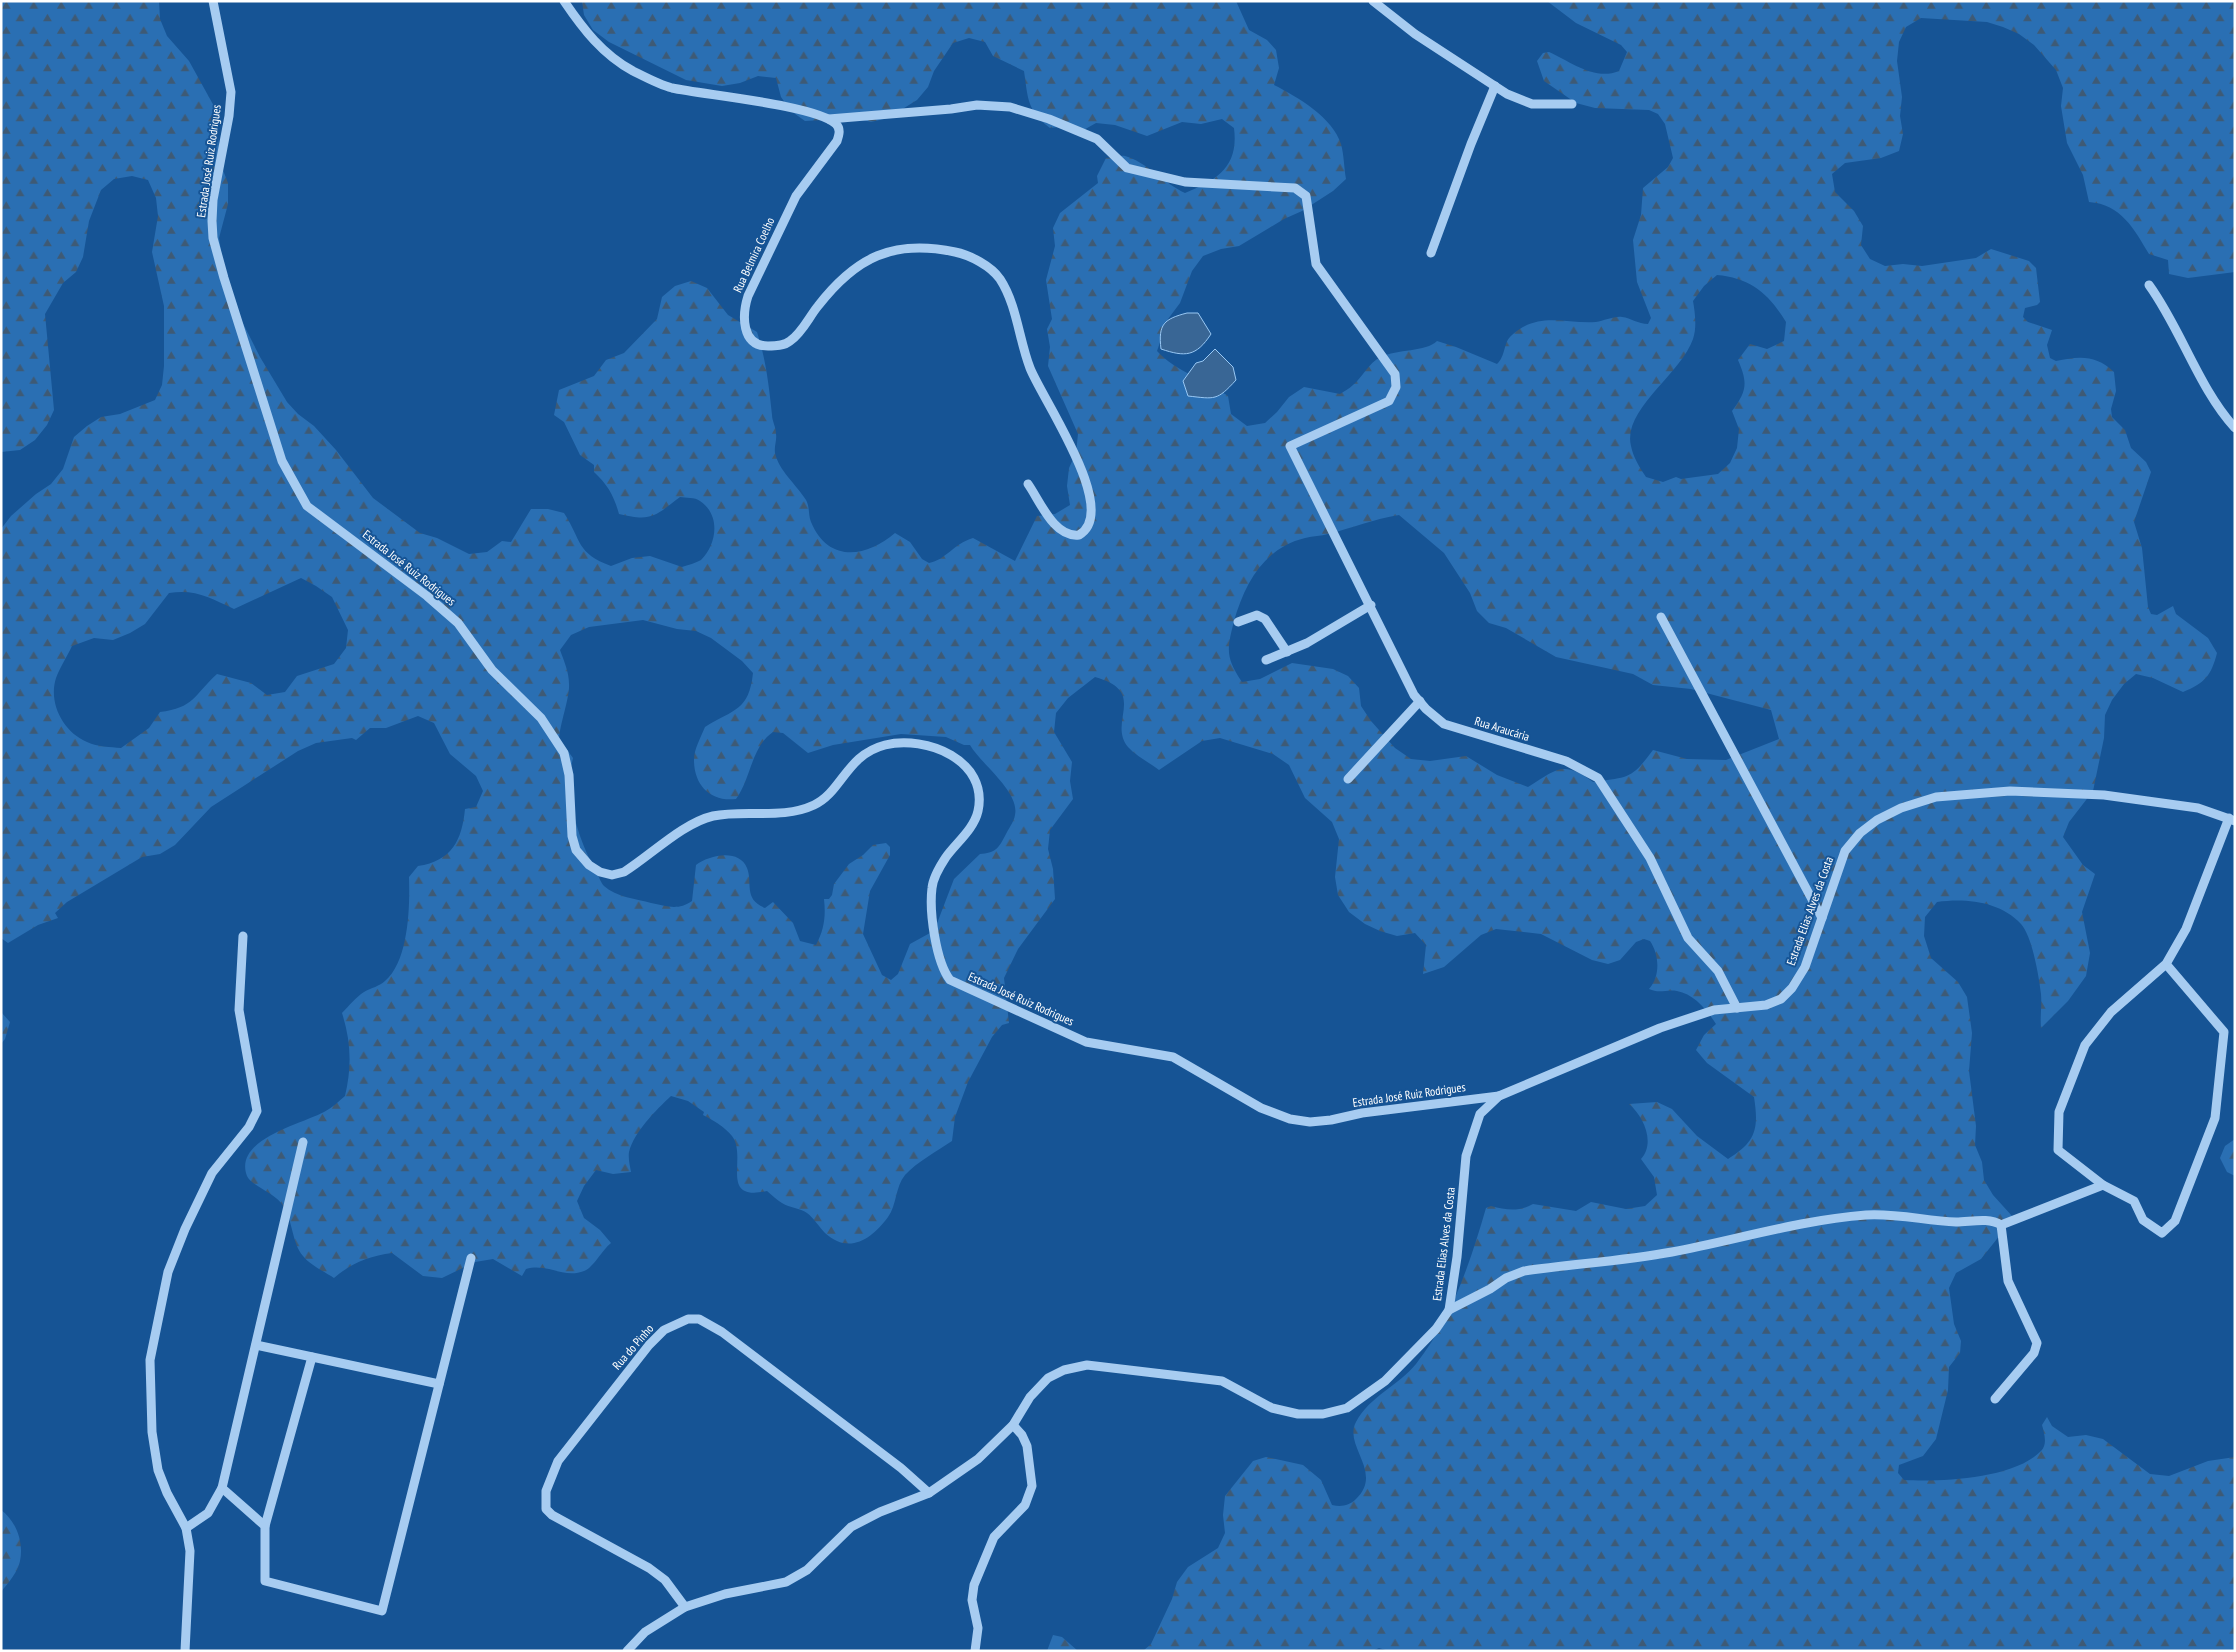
<svg xmlns="http://www.w3.org/2000/svg" width="2236" height="1652" viewBox="0 0 2236 1652" font-family="'PT Sans Narrow',sans-serif">
  <style>
    .forest { fill: url(#forest-firs); fill-rule: evenodd }
    .water { fill: #396695; stroke: #99c8f4 }
    .lines { fill: none; stroke-linecap: round; stroke-linejoin: round }
    .minor { stroke: #a7ccf1; stroke-width: 9 }
    .labels { text-anchor: middle; stroke-width: 4; stroke-linejoin: round; paint-order: stroke }
    .street-label { font-size: 12px; fill: #fff; stroke: #165495 }
  </style>
  <defs>
    <pattern id="forest-firs" width="22" height="20" patternUnits="userSpaceOnUse" patternTransform="scale(1.25)"><rect width="22" height="20" fill="#2a6fb3"/><path d="M5 1l3.5 6h-7zM16 11l3.5 6h-7z" fill="#3e5a75"/></pattern>
  </defs>
  <rect width="100%" height="100%" fill="#165495"/>
  <g class="forest">
    <path d="M 1,1 L 159,1 L 160,19 L 167,36 L 189,61 L 215,108 L 221,165 L 228,183 L 228,204 L 219,238 L 227,292 L 260,357 L 287,402 L 298,414 L 314,426 L 336,450 L 373,498 L 420,533 L 437,538 L 469,554 L 487,552 L 502,541 L 511,542 L 531,509 L 548,509 L 564,513 C 582,541 576,553 611,566 L 632,558 L 650,556 L 682,567 C 688,565 696,563 701,560 C 717,544 721,515 700,501 C 695,497 686,498 680,497 C 655,516 652,522 619,514 C 614,496 608,485 594,472 L 594,465 L 580,455 L 564,422 L 554,415 L 559,390 L 594,376 L 606,360 L 624,353 L 657,319 L 662,297 L 675,286 L 691,281 L 707,288 L 728,315 L 757,332 C 766,360 769,386 772,415 C 772,421 776,427 776,434 C 777,440 774,446 775,453 C 779,471 796,484 806,500 C 810,507 808,515 811,522 C 828,563 866,558 895,533 L 910,542 L 922,559 L 929,563 C 946,560 953,544 973,538 L 1015,561 L 1037,516 L 1055,514 L 1070,505 L 1067,486 L 1069,468 L 1076,453 L 1078,434 L 1048,366 L 1050,347 L 1047,329 L 1052,319 L 1046,280 L 1055,246 L 1053,228 L 1060,213 L 1098,183 L 1097,176 L 1106,158 C 1112,158 1120,155 1125,156 C 1145,161 1165,184 1185,193 C 1217,180 1239,167 1234,128 L 1222,119 L 1201,124 L 1182,122 L 1147,136 L 1115,125 L 1096,123 L 1080,132 L 1067,126 L 1050,128 C 1027,111 1028,98 1024,71 L 993,56 L 985,42 L 969,38 L 953,43 L 934,71 L 928,87 L 917,100 L 888,118 L 871,122 L 855,118 L 805,121 L 791,111 L 781,97 L 776,78 L 758,76 L 740,83 L 722,86 L 686,80 L 609,42 L 593,30 L 584,15 L 582,1 L 1236,1 L 1249,30 L 1267,40 L 1276,50 L 1279,68 L 1274,85 C 1298,97 1333,118 1341,144 C 1344,155 1344,168 1346,179 L 1333,191 L 1302,211 L 1284,219 L 1239,246 L 1221,249 L 1203,256 L 1192,271 L 1180,303 L 1168,319 L 1157,351 C 1176,372 1205,379 1228,396 L 1231,414 L 1247,426 L 1265,423 L 1277,412 L 1289,397 L 1304,387 L 1340,394 C 1344,391 1349,389 1353,385 C 1363,377 1368,363 1381,357 C 1397,349 1426,352 1437,341 L 1456,347 L 1497,364 C 1506,356 1503,342 1512,335 C 1539,311 1564,324 1596,322 C 1604,321 1614,316 1622,317 C 1631,318 1638,324 1648,324 L 1651,318 L 1637,282 L 1633,240 L 1641,215 L 1643,188 L 1668,167 L 1673,158 L 1665,124 L 1658,114 L 1649,110 L 1595,108 L 1576,103 L 1544,81 L 1537,61 L 1543,53 L 1549,52 C 1571,62 1595,81 1619,71 L 1627,52 L 1621,45 L 1576,23 L 1547,1 L 2235,1 L 2235,272 L 2188,278 L 2169,274 L 2168,260 L 2149,254 C 2134,229 2121,204 2089,202 L 2083,175 L 2067,143 L 2061,106 L 2063,88 L 2056,70 L 2034,45 L 2019,34 L 2003,27 L 1987,22 L 1921,18 L 1906,27 L 1899,42 L 1897,61 L 1902,97 L 1900,116 L 1903,134 L 1899,151 L 1881,158 L 1845,163 L 1832,174 L 1835,192 L 1854,211 L 1863,226 L 1861,245 L 1870,259 L 1885,266 L 1903,264 L 1922,266 L 1976,258 L 1991,249 L 2029,261 L 2036,268 L 2040,302 L 2037,305 L 2025,308 L 2023,317 L 2028,322 L 2052,330 L 2047,345 L 2050,358 L 2056,361 C 2080,356 2096,355 2114,372 L 2116,391 L 2111,409 L 2112,417 L 2125,430 L 2131,448 L 2146,462 L 2151,472 L 2134,522 L 2142,548 L 2148,607 L 2151,614 L 2157,615 L 2173,606 L 2176,614 L 2208,638 L 2217,653 C 2211,676 2205,683 2183,692 L 2153,678 L 2136,674 L 2124,684 L 2112,700 L 2105,715 L 2104,738 L 2093,791 L 2069,822 L 2063,837 L 2083,865 L 2095,874 L 2082,912 L 2090,953 L 2086,976 L 2068,1001 L 2041,1028 C 2040,1016 2042,1005 2041,994 C 2039,976 2032,936 2021,924 C 2000,901 1965,898 1937,902 L 1925,917 L 1924,936 L 1931,958 L 1958,982 L 1967,997 L 1972,1033 L 1969,1071 L 1976,1126 L 1975,1145 L 1982,1162 L 1984,1180 L 1993,1195 L 2012,1216 L 2008,1225 L 1981,1259 L 1956,1273 L 1949,1288 L 1954,1324 L 1961,1341 L 1960,1353 L 1949,1367 L 1948,1390 L 1936,1439 L 1923,1456 L 1899,1465 L 1898,1473 L 1904,1480 C 1941,1482 2014,1479 2041,1451 C 2048,1444 2044,1433 2042,1425 L 2047,1417 L 2052,1426 L 2068,1437 L 2086,1435 L 2103,1439 L 2150,1474 L 2169,1476 L 2208,1461 L 2235,1457 L 2235,1651 L 1389,1651 L 1379,1648 L 1372,1651 L 1143,1651 L 1151,1644 L 1172,1599 L 1177,1582 L 1188,1567 L 1218,1548 L 1225,1533 L 1223,1515 L 1225,1496 L 1253,1461 L 1266,1457 L 1303,1465 L 1321,1480 L 1332,1505 C 1341,1507 1349,1506 1356,1499 C 1384,1472 1343,1446 1356,1422 C 1369,1397 1399,1385 1416,1364 C 1452,1318 1470,1263 1486,1208 L 1491,1206 C 1506,1210 1519,1212 1533,1204 L 1576,1211 L 1591,1202 L 1626,1209 L 1645,1206 L 1657,1195 L 1654,1177 L 1641,1159 C 1656,1142 1643,1116 1629,1104 L 1657,1102 L 1672,1109 L 1697,1136 L 1728,1159 C 1756,1142 1759,1129 1754,1097 L 1707,1063 L 1696,1050 L 1704,1035 L 1716,1024 C 1707,1010 1694,994 1677,991 C 1666,989 1660,994 1649,989 C 1661,976 1659,954 1650,941 L 1644,939 L 1636,942 L 1620,960 L 1608,964 L 1592,960 L 1541,934 L 1496,929 L 1481,935 L 1444,967 L 1423,974 L 1426,945 L 1415,933 L 1397,936 L 1380,931 L 1365,924 L 1349,912 L 1338,895 L 1335,877 L 1339,839 L 1332,822 L 1305,798 L 1289,765 L 1273,754 L 1220,738 L 1202,741 L 1159,770 C 1150,763 1136,756 1128,747 C 1107,721 1149,692 1095,677 L 1068,698 L 1056,713 L 1054,732 L 1072,762 L 1070,781 L 1073,799 L 1050,830 L 1048,849 L 1053,869 L 1055,899 L 1018,949 L 1004,978 L 1009,1023 L 1002,1025 L 992,1037 L 968,1082 L 955,1117 L 952,1141 C 937,1151 917,1162 905,1175 C 895,1187 897,1205 888,1217 C 872,1239 849,1255 825,1233 C 819,1227 814,1218 807,1213 C 800,1208 790,1208 782,1203 C 777,1200 772,1195 767,1191 C 718,1202 748,1157 732,1136 C 725,1127 713,1120 703,1115 L 704,1112 L 688,1101 L 671,1096 C 656,1110 634,1132 629,1152 C 628,1158 630,1166 631,1172 L 613,1174 L 596,1170 L 584,1186 L 577,1201 L 584,1218 L 600,1230 L 611,1243 C 602,1250 593,1268 584,1271 C 564,1279 548,1263 526,1269 L 522,1276 L 493,1259 L 475,1262 L 442,1278 L 423,1276 L 392,1253 C 370,1256 351,1263 334,1278 C 325,1272 310,1265 303,1256 C 292,1243 293,1222 284,1207 C 276,1193 251,1186 247,1176 C 233,1139 302,1124 324,1112 C 332,1108 339,1101 345,1096 C 352,1067 351,1041 342,1013 C 349,1006 356,997 364,992 C 371,988 380,986 385,981 C 409,961 410,905 409,877 L 418,866 C 452,861 462,840 465,809 L 476,807 L 483,791 L 476,776 L 450,754 L 434,723 L 418,716 L 386,728 L 370,728 L 356,740 L 352,738 L 316,743 L 298,751 L 211,807 L 175,845 L 160,854 L 142,857 L 67,902 L 55,913 L 58,918 L 38,925 L 8,943 L 1,938 L 1,529 L 11,516 L 36,494 L 51,484 L 63,469 L 74,437 L 87,426 L 101,417 L 120,414 L 155,400 L 162,385 L 164,366 L 164,306 L 152,252 L 158,216 L 156,198 L 148,180 L 132,176 L 114,179 L 101,190 L 89,221 L 83,257 L 76,272 L 63,283 L 45,314 L 54,410 L 47,425 L 35,440 L 20,450 L 1,452 ZM 1717,275 C 1751,278 1769,294 1786,322 L 1784,341 L 1767,349 L 1750,344 L 1738,360 C 1748,383 1747,391 1732,411 L 1739,429 L 1737,448 L 1730,463 L 1718,474 L 1681,479 L 1676,477 L 1663,482 L 1646,477 C 1640,468 1633,457 1631,446 C 1622,410 1681,374 1693,339 C 1697,327 1695,313 1693,301 L 1704,286 ZM 1399,515 L 1444,553 L 1470,593 L 1477,611 L 1489,623 L 1506,628 L 1556,657 L 1633,674 L 1653,685 L 1691,689 L 1771,710 L 1779,739 L 1726,760 L 1687,759 L 1653,750 C 1631,780 1628,777 1593,782 C 1563,760 1557,769 1528,787 L 1497,775 L 1466,756 L 1430,761 L 1411,759 L 1395,748 L 1371,721 L 1361,706 L 1359,688 L 1348,676 L 1333,669 L 1292,663 L 1260,679 L 1242,682 C 1225,657 1227,649 1234,621 C 1245,583 1264,548 1305,538 C 1313,536 1321,536 1328,534 C 1352,528 1374,519 1399,515 ZM 301,578 L 316,586 L 332,597 L 348,630 L 346,648 L 334,664 L 297,676 L 285,692 L 267,695 L 251,683 L 217,674 C 194,695 194,708 160,712 L 149,728 L 121,748 C 110,747 98,747 87,742 C 63,732 48,703 56,678 C 60,667 67,657 72,646 L 94,638 L 113,640 L 130,633 L 145,624 L 169,593 C 196,589 210,598 234,609 ZM 643,620 L 677,629 L 696,631 L 711,638 L 742,661 L 753,673 C 749,711 734,709 705,727 C 701,737 694,749 694,760 C 694,785 710,802 736,799 C 751,779 751,747 773,732 L 783,733 L 808,753 L 833,745 L 901,734 L 946,737 L 964,745 L 970,745 C 981,764 1020,792 1015,815 C 1014,822 1008,829 1005,836 C 998,849 995,853 980,854 L 954,879 L 936,926 L 930,933 L 910,944 L 898,974 L 891,980 L 882,975 L 863,934 L 870,891 L 890,855 L 890,847 L 886,843 L 873,845 L 863,855 L 849,864 L 834,884 L 832,895 L 829,899 L 824,899 C 826,917 824,930 816,945 L 800,941 L 793,923 L 773,902 L 765,908 C 743,899 753,883 747,868 C 739,848 709,855 696,865 L 692,901 C 678,911 666,906 651,903 C 637,899 616,897 604,886 C 601,883 599,877 597,873 C 578,840 564,795 573,758 L 559,739 C 560,723 570,697 569,684 C 569,672 564,661 560,650 L 571,635 L 589,627 Z"/>
    <path d="M 1,1012 L 10,1022 L 5,1039 L 1,1044 Z"/>
    <path d="M 2235,1139 L 2235,1176 L 2227,1172 L 2220,1158 L 2225,1146 Z"/>
    <path d="M 1,1510 C 16,1521 24,1542 20,1561 C 18,1572 8,1583 1,1592 Z"/>
    <path d="M 1053,1635 L 1062,1637 L 1078,1651 L 1047,1651 Z"/>
  </g>
  <g class="water">
    <path d="M 1187,313 L 1198,313 L 1211,334 C 1196,357 1185,357 1161,349 C 1158,324 1164,319 1187,313 Z"/>
    <path d="M 1215,349 L 1233,367 L 1236,380 C 1217,401 1215,399 1188,396 L 1183,381 L 1196,363 L 1203,361 Z"/>
  </g>
  <g class="lines">
    <g class="minor">
      <path d="M 213,1 L 231,92 L 229,116 L 213,200 L 212,221 L 213,238 L 224,278 L 282,461 L 307,506 L 427,596 L 458,623 L 492,670 L 541,718 L 564,753 L 569,775 L 572,836 L 576,850 L 589,865 L 600,872 L 612,875 L 624,872 C 651,855 683,823 713,816 C 746,809 782,820 814,805 C 842,792 846,755 885,745 C 926,735 989,760 978,811 C 974,829 956,843 946,857 C 940,866 933,878 932,888 C 929,912 936,962 950,980 L 1086,1042 L 1173,1057 L 1261,1108 L 1290,1119 L 1310,1122 L 1331,1120 L 1362,1113 L 1499,1096"/>
      <path d="M 564,1 C 583,29 603,55 633,71 C 645,77 660,85 672,88 C 705,95 816,105 836,124 C 841,129 839,135 837,141 L 796,196 L 748,296 C 742,315 741,346 768,346 C 775,346 784,346 790,341 C 802,333 809,317 818,306 C 856,257 893,239 955,252 C 970,255 991,266 1000,279 C 1017,305 1019,340 1030,368 C 1042,399 1121,511 1079,535 C 1054,538 1040,501 1028,484"/>
      <path d="M 1373,1 L 1415,34 L 1507,94 L 1532,104 L 1572,104"/>
      <path d="M 829,119 L 951,109 L 977,105 L 1010,107 L 1049,119 L 1097,139 L 1127,168 L 1185,182 L 1295,188 L 1306,196 L 1316,264 L 1395,374 L 1396,387 L 1389,401 L 1290,446 L 1414,695 L 1426,709 L 1444,724 L 1566,761 L 1598,778 L 1650,858 L 1688,938 L 1718,971 L 1737,1008"/>
      <path d="M 1431,253 L 1471,144 L 1495,86"/>
      <path d="M 2149,285 C 2181,329 2199,389 2235,428"/>
      <path d="M 1661,617 L 1822,918"/>
      <path d="M 1238,622 L 1257,615 L 1265,619 L 1287,652"/>
      <path d="M 1266,660 L 1307,643 L 1371,605"/>
      <path d="M 1348,779 L 1420,701"/>
      <path d="M 2166,964 L 2224,1032 L 2215,1118 L 2175,1221 L 2162,1233 L 2143,1220 L 2134,1201 L 2103,1185 L 2058,1150 L 2059,1112 L 2085,1045 L 2111,1012 L 2166,964 L 2186,929 L 2229,818"/>
      <path d="M 2001,1225 L 2103,1185"/>
      <path d="M 1449,1310 L 1490,1289 L 1506,1278 L 1524,1271 C 1573,1264 1623,1261 1672,1252 C 1736,1240 1800,1220 1866,1215 C 1897,1213 1926,1221 1956,1222 C 1971,1222 1988,1217 2001,1225 L 2008,1281 L 2037,1343 L 2034,1353 L 1995,1399"/>
      <path d="M 256,1345 L 439,1384"/>
      <path d="M 222,1488 L 265,1526 L 265,1581 L 382,1611 L 471,1258"/>
      <path d="M 265,1526 L 312,1357"/>
      <path d="M 186,1528 L 208,1513 L 222,1488 L 303,1142"/>
      <path d="M 685,1607 L 665,1580 L 649,1568 L 552,1515 L 546,1509 L 546,1491 L 558,1461 L 649,1345 L 664,1330 L 688,1319 L 699,1319 L 722,1332 L 901,1468 L 929,1493"/>
      <path d="M 185,1651 L 190,1551 L 186,1528 L 167,1493 L 158,1470 L 152,1432 L 150,1360 L 168,1272 L 185,1229 L 212,1173 L 249,1127 L 257,1111 L 239,1010 L 243,936"/>
      <path d="M 627,1651 L 645,1632 L 685,1607 L 725,1594 L 786,1582 L 807,1570 L 851,1527 L 880,1512 L 929,1493 L 978,1459 L 1013,1425 L 1030,1397 L 1048,1378 L 1064,1370 L 1087,1365 L 1222,1381 L 1272,1408 L 1298,1414 L 1323,1414 L 1347,1408 L 1385,1381 L 1436,1329 L 1449,1310 L 1457,1257 L 1466,1156 L 1480,1114 L 1499,1096 L 1660,1028 L 1714,1010 L 1766,1005 L 1781,999 L 1792,988 L 1805,967 L 1845,851 L 1860,833 L 1877,820 L 1901,808 L 1936,797 L 2010,791 L 2104,795 L 2198,808 L 2235,821"/>
      <path d="M 975,1651 L 978,1628 L 972,1600 L 974,1585 L 994,1537 L 1025,1505 L 1032,1486 L 1027,1446 L 1022,1435 L 1013,1425"/>
    </g>
  </g>
  <g class="labels">
    <g class="street-label">
      <text transform="translate(209 161) rotate(-82)" y="4">Estrada José Ruiz Rodrigues</text>
      <text transform="translate(754 255) rotate(-65)" y="4">Rua Belmira Coelho</text>
      <text transform="translate(409 568) rotate(38)" y="4">Estrada José Ruiz Rodrigues</text>
      <text transform="translate(1502 729) rotate(17)" y="4">Rua Araucária</text>
      <text transform="translate(1810 911) rotate(-70)" y="4">Estrada Elias Alves da Costa</text>
      <text transform="translate(1021 999) rotate(24)" y="4">Estrada José Ruiz Rodrigues</text>
      <text transform="translate(1409 1095) rotate(-8)" y="4">Estrada José Ruiz Rodrigues</text>
      <text transform="translate(1444 1244) rotate(-83)" y="4">Estrada Elias Alves da Costa</text>
      <text transform="translate(633 1347) rotate(-49)" y="4">Rua do Pinho</text>
    </g>
  </g>
  <rect width="2236" height="1652" fill="none" stroke="#ffffff" stroke-width="5"/>
</svg>
